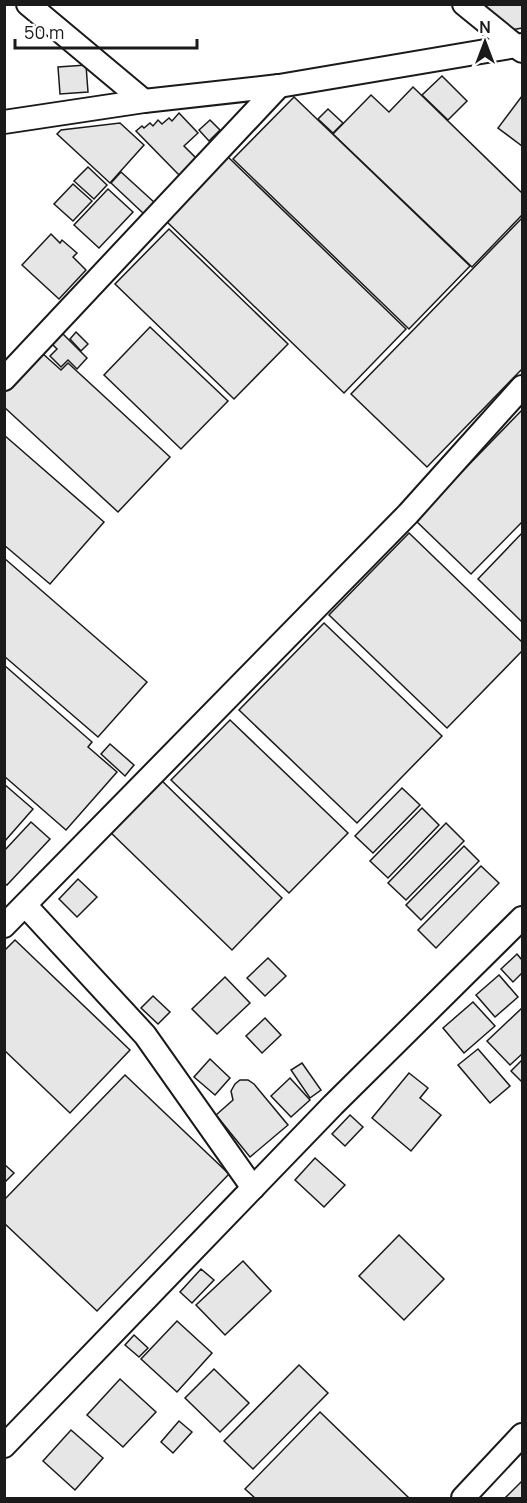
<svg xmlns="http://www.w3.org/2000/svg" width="527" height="1503" viewBox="0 0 527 1503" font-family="Manrope,sans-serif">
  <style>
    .building { fill: #e6e6e6; stroke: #1a1a1a; stroke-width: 1.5 }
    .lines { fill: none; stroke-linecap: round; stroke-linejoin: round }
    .minor-casing { stroke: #1a1a1a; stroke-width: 26 }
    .minor { stroke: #fff; stroke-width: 22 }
  </style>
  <rect width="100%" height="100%" fill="#fff"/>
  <g class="building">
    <path d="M 481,4 L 522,4 L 522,28 L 511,30 Z"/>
    <path d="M 86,65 L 88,92 L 60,94 L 58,67 Z"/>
    <path d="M 442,76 L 467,101 L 448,120 L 422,95 Z"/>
    <path d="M 413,87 L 522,193 L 522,215 L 472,267 L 333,134 L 371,95 L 389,112 Z"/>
    <path d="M 522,96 L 522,146 L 498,128 Z"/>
    <path d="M 294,97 L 470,266 L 409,329 L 233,159 Z"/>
    <path d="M 328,109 L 343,123 L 333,133 L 318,119 Z"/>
    <path d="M 179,113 L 198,133 L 184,146 L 199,161 L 181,177 L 136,131 L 142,126 L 144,128 L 150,123 L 153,126 L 158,120 L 162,124 L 169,118 L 172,121 Z"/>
    <path d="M 210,120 L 220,130 L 209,141 L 199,130 Z"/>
    <path d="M 120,123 L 144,145 L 110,183 L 57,134 L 61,130 Z"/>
    <path d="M 228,157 L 406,329 L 344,393 L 166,221 Z"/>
    <path d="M 88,167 L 107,185 L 94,199 L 74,181 Z"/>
    <path d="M 121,172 L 155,203 L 144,214 L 111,183 Z"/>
    <path d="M 73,184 L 92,201 L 73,221 L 54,204 Z"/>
    <path d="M 108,189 L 133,212 L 99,248 L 74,225 Z"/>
    <path d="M 522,218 L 522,369 L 427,467 L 351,394 Z"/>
    <path d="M 169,229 L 288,344 L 234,399 L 115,284 Z"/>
    <path d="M 51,234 L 60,243 L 62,240 L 77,253 L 73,257 L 86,270 L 59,299 L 22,265 Z"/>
    <path d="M 150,327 L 228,401 L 181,449 L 104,375 Z"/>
    <path d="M 58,329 L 87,358 L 77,369 L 68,360 L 61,367 L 50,356 L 57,349 L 48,340 Z"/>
    <path d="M 76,332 L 88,344 L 81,351 L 70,339 Z"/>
    <path d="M 42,353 L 61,370 L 68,363 L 170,457 L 118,512 L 4,407 L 4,393 Z"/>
    <path d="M 522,410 L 522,522 L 471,574 L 415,520 Z"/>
    <path d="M 4,435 L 104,522 L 50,584 L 4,545 Z"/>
    <path d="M 409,533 L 522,642 L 522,651 L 447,728 L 329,615 Z"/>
    <path d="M 522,533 L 522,622 L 478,579 Z"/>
    <path d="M 4,558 L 147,682 L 98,737 L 4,656 Z"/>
    <path d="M 324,623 L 442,736 L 357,823 L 239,710 Z"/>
    <path d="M 4,665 L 92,742 L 88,747 L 117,772 L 66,830 L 4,776 Z"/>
    <path d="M 230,720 L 348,833 L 289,893 L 171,780 Z"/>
    <path d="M 110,744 L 134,765 L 125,776 L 101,754 Z"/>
    <path d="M 158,777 L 282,898 L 232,950 L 107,829 Z"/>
    <path d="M 4,784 L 33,809 L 4,842 Z"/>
    <path d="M 402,788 L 420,805 L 373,853 L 355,836 Z"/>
    <path d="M 422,808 L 439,825 L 388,878 L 370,861 Z"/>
    <path d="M 31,822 L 50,839 L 7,885 L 4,883 L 4,851 Z"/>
    <path d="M 446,823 L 464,841 L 406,900 L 388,883 Z"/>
    <path d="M 464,846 L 479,861 L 421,920 L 406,905 Z"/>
    <path d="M 481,866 L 499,883 L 436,948 L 418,930 Z"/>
    <path d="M 78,879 L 97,897 L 77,917 L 59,899 Z"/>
    <path d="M 15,940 L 130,1050 L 70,1113 L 4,1050 L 4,951 Z"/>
    <path d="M 517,954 L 522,960 L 522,973 L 513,982 L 501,969 Z"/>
    <path d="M 268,958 L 286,976 L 265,996 L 247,978 Z"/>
    <path d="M 499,975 L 518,997 L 495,1017 L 476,995 Z"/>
    <path d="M 225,977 L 250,1003 L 217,1034 L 192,1009 Z"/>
    <path d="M 153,996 L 170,1012 L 158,1024 L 141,1008 Z"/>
    <path d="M 473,1002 L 495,1026 L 464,1053 L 443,1028 Z"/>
    <path d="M 522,1008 L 522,1054 L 510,1065 L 487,1041 Z"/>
    <path d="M 265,1018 L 281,1035 L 262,1053 L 246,1036 Z"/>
    <path d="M 478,1049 L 510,1086 L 490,1103 L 458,1065 Z"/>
    <path d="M 210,1059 L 230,1078 L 215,1095 L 194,1077 Z"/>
    <path d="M 522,1060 L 522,1082 L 511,1071 Z"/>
    <path d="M 302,1063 L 321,1090 L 310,1098 L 291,1070 Z"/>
    <path d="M 409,1073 L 428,1088 L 420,1098 L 441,1115 L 411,1151 L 372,1118 Z"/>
    <path d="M 125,1075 L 229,1174 L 97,1311 L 4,1223 L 4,1200 Z"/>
    <path d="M 290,1078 L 310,1100 L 291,1117 L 271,1096 Z"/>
    <path d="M 240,1080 L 248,1080 L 254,1084 L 288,1125 L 250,1157 L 216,1115 L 233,1100 L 231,1091 L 235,1084 Z"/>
    <path d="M 350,1115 L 363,1127 L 345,1146 L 332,1134 Z"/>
    <path d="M 315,1158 L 345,1185 L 324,1207 L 295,1180 Z"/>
    <path d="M 4,1164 L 14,1173 L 4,1183 Z"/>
    <path d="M 399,1235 L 444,1279 L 404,1320 L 359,1276 Z"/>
    <path d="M 243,1261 L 271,1291 L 225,1335 L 196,1305 Z"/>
    <path d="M 201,1269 L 214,1280 L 192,1303 L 180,1292 Z"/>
    <path d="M 177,1321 L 212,1353 L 177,1392 L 141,1359 Z"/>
    <path d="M 134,1335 L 148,1348 L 139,1357 L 125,1345 Z"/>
    <path d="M 299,1365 L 328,1393 L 253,1469 L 224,1441 Z"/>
    <path d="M 214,1369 L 249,1403 L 220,1432 L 185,1398 Z"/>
    <path d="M 120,1379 L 156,1412 L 123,1447 L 87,1415 Z"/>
    <path d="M 320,1412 L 409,1498 L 255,1498 L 245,1489 Z"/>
    <path d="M 179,1421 L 192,1432 L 173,1453 L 161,1442 Z"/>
    <path d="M 71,1430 L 103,1458 L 75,1490 L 43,1461 Z"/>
    <path d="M 522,1481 L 522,1498 L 505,1498 Z"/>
  </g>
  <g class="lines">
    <g class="minor-casing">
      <g id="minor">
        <path d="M 28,4 L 144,101"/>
        <path d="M 464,4 L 522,51"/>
        <path d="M 4,122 L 144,101 L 279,86 L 522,45"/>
        <path d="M 4,379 L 279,86"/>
        <path d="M 25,905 L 145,1035 L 253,1188"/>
        <path d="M 4,926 L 408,514 L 522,387"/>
        <path d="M 4,1446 L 333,1105 L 522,918"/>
        <path d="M 463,1498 L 522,1435"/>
      </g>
    </g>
    <use href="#minor" class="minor"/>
  </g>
  <rect width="527" height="1503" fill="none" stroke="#1a1a1a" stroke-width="12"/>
  <g transform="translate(485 42)" stroke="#ffffff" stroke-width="4.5" paint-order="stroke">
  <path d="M0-4.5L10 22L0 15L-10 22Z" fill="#1a1a1a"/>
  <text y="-9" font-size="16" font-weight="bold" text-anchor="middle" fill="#1a1a1a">N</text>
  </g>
  <path d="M15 39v9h182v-9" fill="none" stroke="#1a1a1a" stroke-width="3"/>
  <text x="24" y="39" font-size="18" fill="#1a1a1a" stroke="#ffffff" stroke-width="4.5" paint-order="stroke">50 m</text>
</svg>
